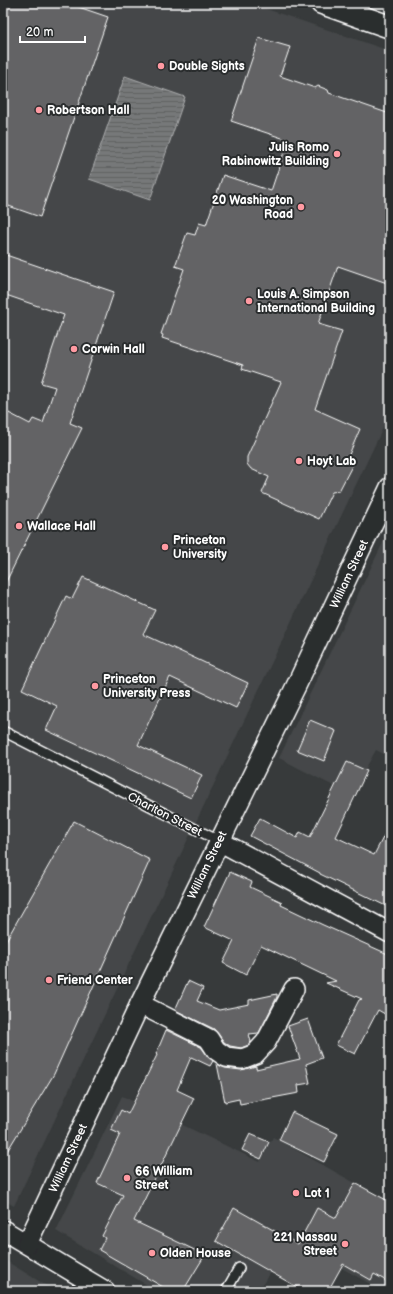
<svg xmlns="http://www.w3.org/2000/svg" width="393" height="1294" viewBox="0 0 393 1294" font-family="'Balsamiq Sans',sans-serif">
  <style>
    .built { fill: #444748 }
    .water { fill: url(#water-rules); stroke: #adaeaf }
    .building { fill: #636465; stroke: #fff }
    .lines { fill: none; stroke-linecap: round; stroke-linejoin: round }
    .service-casing { stroke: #fff; stroke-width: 12 }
    .minor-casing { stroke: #fff; stroke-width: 22 }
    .primary-casing { stroke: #fff; stroke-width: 25 }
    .service { stroke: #2a2d2e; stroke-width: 9 }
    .minor { stroke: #2a2d2e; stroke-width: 19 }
    .primary { stroke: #2a2d2e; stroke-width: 22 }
    .poi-dot { fill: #ff9aa2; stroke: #2a2d2e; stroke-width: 1.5 }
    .labels { text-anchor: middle; stroke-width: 4; stroke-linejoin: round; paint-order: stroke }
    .poi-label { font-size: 12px; font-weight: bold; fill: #fff; stroke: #2a2d2e; text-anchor: start }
    .street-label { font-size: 12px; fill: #fff; stroke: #2a2d2e }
  </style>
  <defs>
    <pattern id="water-rules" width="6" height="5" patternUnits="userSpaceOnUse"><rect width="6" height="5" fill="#767879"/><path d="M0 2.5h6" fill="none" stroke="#616262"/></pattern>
  </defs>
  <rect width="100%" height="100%" fill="#373a3b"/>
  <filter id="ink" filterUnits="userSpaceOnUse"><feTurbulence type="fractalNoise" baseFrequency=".025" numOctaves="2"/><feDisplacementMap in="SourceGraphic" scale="8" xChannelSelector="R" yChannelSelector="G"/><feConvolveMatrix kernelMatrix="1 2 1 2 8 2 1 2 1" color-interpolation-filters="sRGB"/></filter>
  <g filter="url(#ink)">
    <g class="built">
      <path d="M 3,3 L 249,3 L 390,51 L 390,413 L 14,1206 L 3,1200 Z"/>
      <path d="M 390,528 L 390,757 L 376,750 L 351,795 L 279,758 Z"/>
      <path d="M 122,1096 L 260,1162 L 273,1137 L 355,1183 L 344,1204 L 390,1230 L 390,1291 L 383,1291 L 234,1208 L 216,1241 L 270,1272 L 259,1291 L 157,1291 L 56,1231 Z"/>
      <path d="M 3,1259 L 55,1291 L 3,1291 Z"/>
    </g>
    <path class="water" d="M 125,76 L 185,97 L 150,200 L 89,179 Z"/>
    <g class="building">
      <path d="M 3,3 L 67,3 L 108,17 L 40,217 L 3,204 Z"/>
      <path d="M 259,38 L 290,47 L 280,76 L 315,88 L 318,86 L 328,90 L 329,93 L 390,114 L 390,284 L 338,266 L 318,324 L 342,331 L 315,409 L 360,429 L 348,457 L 353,464 L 339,491 L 332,492 L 319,519 L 262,493 L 269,477 L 251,469 L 247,464 L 247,457 L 281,382 L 242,369 L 243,365 L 162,338 L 163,335 L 161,334 L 184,269 L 175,266 L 187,233 L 195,235 L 199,223 L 206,225 L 223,175 L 271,191 L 288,140 L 231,121 Z"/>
      <path d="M 3,254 L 114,292 L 70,423 L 82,428 L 3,588 L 3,410 L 30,424 L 33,419 L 43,423 L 55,387 L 41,383 L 64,315 L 3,294 Z"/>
      <path d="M 83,577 L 155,610 L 143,634 L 248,683 L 236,708 L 170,677 L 138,745 L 202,775 L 191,798 L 46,730 L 57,706 L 22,689 L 66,596 L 72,599 Z"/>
      <path d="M 310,720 L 336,731 L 324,761 L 297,750 Z"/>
      <path d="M 347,762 L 367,771 L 336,837 L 374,855 L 390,824 L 390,908 L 320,874 L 320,873 L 250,836 L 260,818 L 297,838 L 300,832 L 310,837 Z"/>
      <path d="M 74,821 L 150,860 L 54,1074 L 3,1158 L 3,946 Z"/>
      <path d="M 230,872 L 252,882 L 250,887 L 282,902 L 281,905 L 323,925 L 390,955 L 390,1017 L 378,1010 L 355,1054 L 336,1045 L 359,1000 L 362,999 L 326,983 L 336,981 L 261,945 L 246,975 L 223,963 L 234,941 L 204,927 Z"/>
      <path d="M 188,981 L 203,988 L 197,1001 L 219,1010 L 249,1004 L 249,1000 L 277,994 L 277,997 L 259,1033 L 249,1034 L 251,1042 L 249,1045 L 241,1048 L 230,1046 L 224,1042 L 214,1029 L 175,1010 Z"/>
      <path d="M 308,1019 L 322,1058 L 306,1064 L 310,1083 L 298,1085 L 299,1093 L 240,1104 L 239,1099 L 225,1102 L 217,1064 L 225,1068 L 241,1070 L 256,1066 L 256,1069 L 300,1059 L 288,1026 Z"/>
      <path d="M 166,1030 L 201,1047 L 213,1061 L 210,1066 L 191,1057 L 177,1090 L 194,1098 L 134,1221 L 205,1255 L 183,1291 L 170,1291 L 99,1250 L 105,1238 L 102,1236 L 123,1195 L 97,1183 L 120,1134 L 111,1130 L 121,1110 L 128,1114 L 157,1055 L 156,1054 Z"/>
      <path d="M 292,1112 L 338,1134 L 324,1162 L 279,1140 Z"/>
      <path d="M 250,1134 L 269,1142 L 261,1159 L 242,1150 Z"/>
      <path d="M 355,1183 L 390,1202 L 390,1283 L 374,1274 L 371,1280 L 343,1264 L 328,1291 L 304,1291 L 216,1241 L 234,1208 L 298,1244 L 317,1208 L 336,1218 Z"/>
    </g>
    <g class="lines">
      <g class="service-casing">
        <g id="service">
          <path d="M 3,731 L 219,841"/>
          <path d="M 226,1291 L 239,1268"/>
        </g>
      </g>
      <g class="minor-casing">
        <g id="minor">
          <path d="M 219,841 L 390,933"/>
          <path d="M 140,1004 L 209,1039 L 216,1050 L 226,1057 L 242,1059 L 255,1054 L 266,1042 L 294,989"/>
          <path d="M 3,1230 L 105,1291"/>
          <path d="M 27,1244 L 140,1004 L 297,684 L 390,487"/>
        </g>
      </g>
      <g class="primary-casing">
        <path id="primary" d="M 322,3 L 390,27"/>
      </g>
      <use href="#service" class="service"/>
      <use href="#minor" class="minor"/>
      <use href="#primary" class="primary"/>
    </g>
  </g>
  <g class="poi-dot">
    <circle cx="161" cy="66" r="4"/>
    <circle cx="39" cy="110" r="4"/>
    <circle cx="337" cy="154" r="4"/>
    <circle cx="301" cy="207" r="4"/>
    <circle cx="249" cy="301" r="4"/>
    <circle cx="74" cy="349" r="4"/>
    <circle cx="299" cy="461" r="4"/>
    <circle cx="19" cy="526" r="4"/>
    <circle cx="165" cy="547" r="4"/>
    <circle cx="95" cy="686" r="4"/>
    <circle cx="49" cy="980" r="4"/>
    <circle cx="127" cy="1178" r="4"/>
    <circle cx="296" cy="1193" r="4"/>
    <circle cx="345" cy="1244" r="4"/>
    <circle cx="152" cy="1253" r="4"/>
  </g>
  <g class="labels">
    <g class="poi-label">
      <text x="169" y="70">Double Sights</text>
      <text x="47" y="114">Robertson Hall</text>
      <text x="329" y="151" text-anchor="end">Julis Romo<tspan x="329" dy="14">Rabinowitz Building</tspan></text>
      <text x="293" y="204" text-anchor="end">20 Washington<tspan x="293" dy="14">Road</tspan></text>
      <text x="257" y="298">Louis A. Simpson<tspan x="257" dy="14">International Building</tspan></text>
      <text x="82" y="353">Corwin Hall</text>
      <text x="307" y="465">Hoyt Lab</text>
      <text x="27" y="530">Wallace Hall</text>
      <text x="173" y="544">Princeton<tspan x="173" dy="14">University</tspan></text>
      <text x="103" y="683">Princeton<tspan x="103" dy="14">University Press</tspan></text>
      <text x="57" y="984">Friend Center</text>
      <text x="135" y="1175">66 William<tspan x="135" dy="14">Street</tspan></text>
      <text x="304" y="1197">Lot 1</text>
      <text x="337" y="1241" text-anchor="end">221 Nassau<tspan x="337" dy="14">Street</tspan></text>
      <text x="160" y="1257">Olden House</text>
    </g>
    <g class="street-label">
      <text transform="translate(349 574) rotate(-65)" y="4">William Street</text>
      <text transform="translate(165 814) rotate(27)" y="4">Charlton Street</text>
      <text transform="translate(207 865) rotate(-64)" y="4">William Street</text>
      <text transform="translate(68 1158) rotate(-65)" y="4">William Street</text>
    </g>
  </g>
  <rect width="393" height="1294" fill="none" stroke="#2a2d2e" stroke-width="16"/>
  <rect x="8" y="8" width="377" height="1278" fill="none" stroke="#fff" stroke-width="1.5" filter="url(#ink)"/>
  <path d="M20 36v6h65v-6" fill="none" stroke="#ffffff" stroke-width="2"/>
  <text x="26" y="36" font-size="12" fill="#ffffff" stroke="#2a2d2e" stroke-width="3" paint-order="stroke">20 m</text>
</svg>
